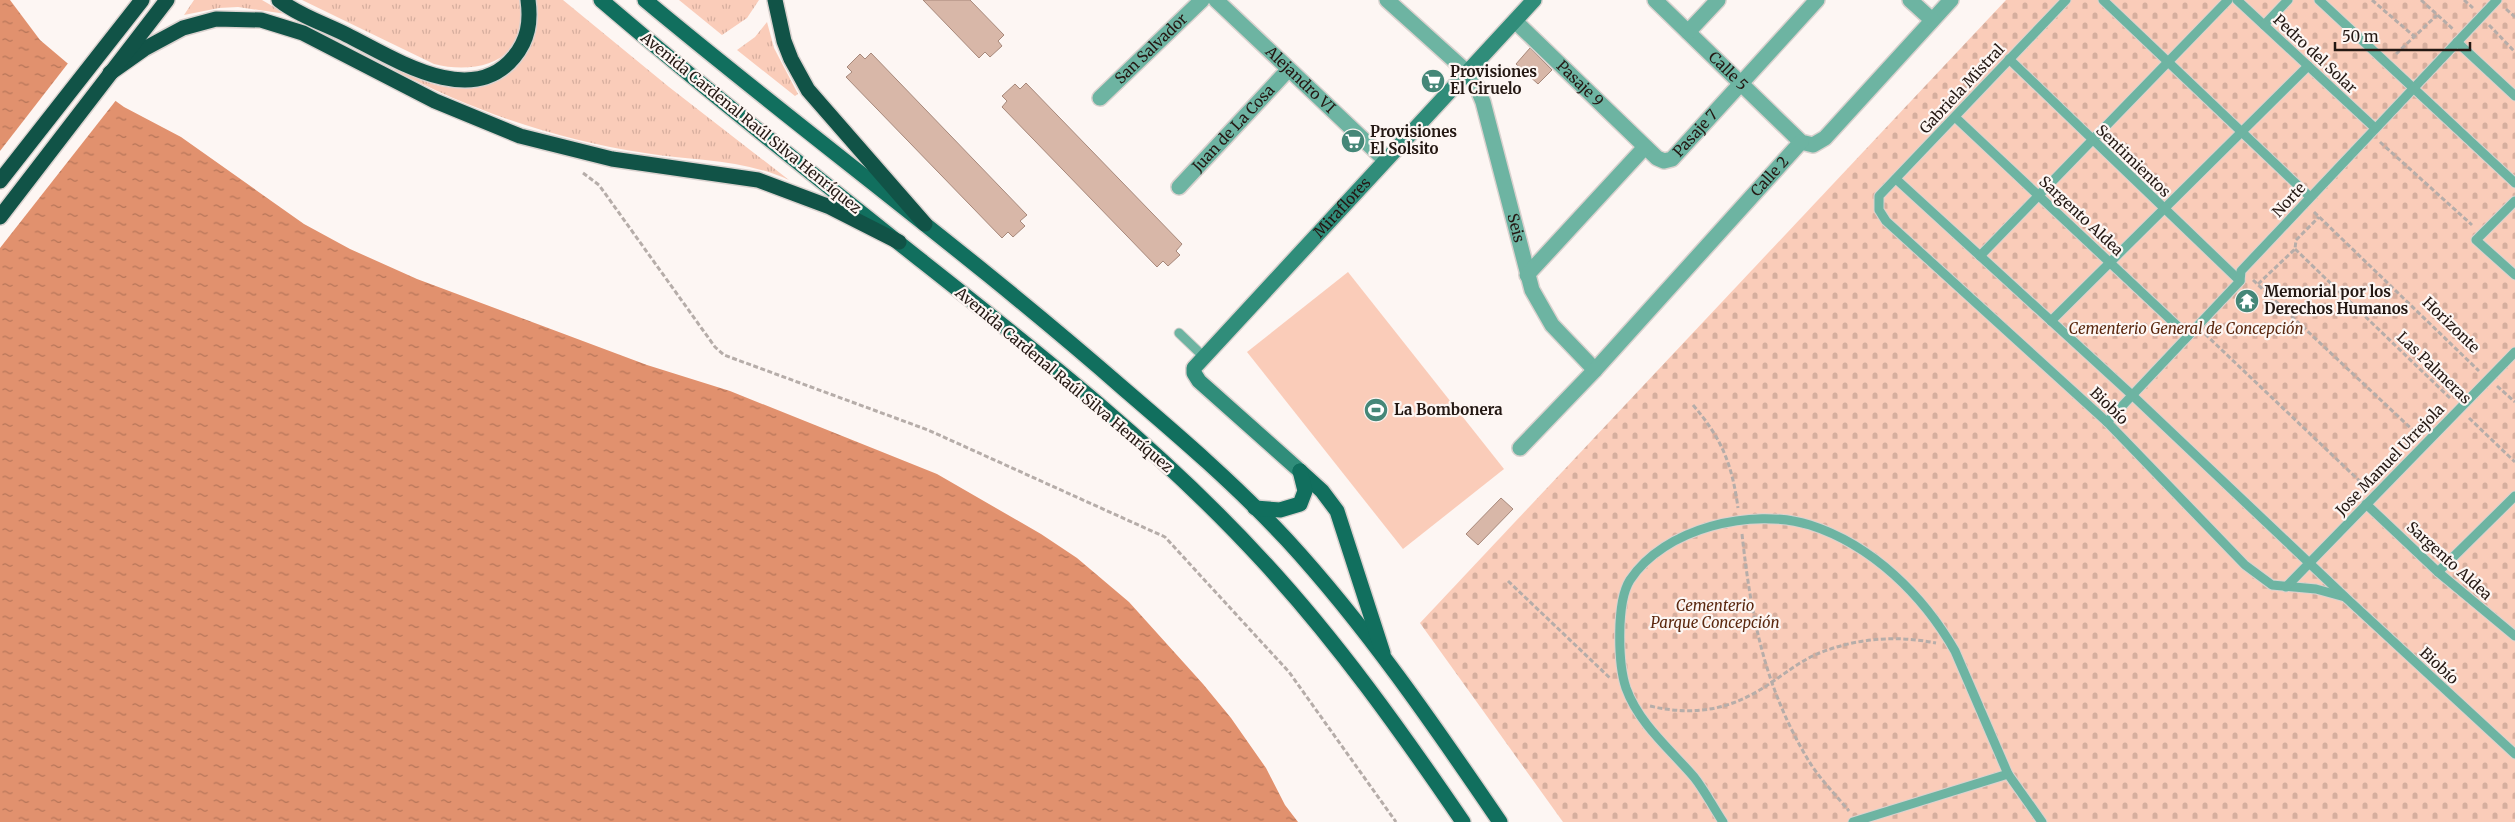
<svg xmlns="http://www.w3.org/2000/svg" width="2515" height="822" viewBox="0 0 2515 822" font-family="Merriweather,serif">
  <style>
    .grass { fill: url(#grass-tufts) }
    .cemetery { fill: url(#cemetery-stones) }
    .pitch { fill: #faccb9 }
    .water { fill: url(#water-ripples) }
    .pier { fill: #fdf6f3 }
    .building { fill: #d8b7a8; stroke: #a7887a }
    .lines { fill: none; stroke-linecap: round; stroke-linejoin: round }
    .lane-casing { stroke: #dad2cf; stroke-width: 11 }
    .street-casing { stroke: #dad2cf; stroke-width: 18 }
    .secondary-casing { stroke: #dad2cf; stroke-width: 18 }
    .primary-casing { stroke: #dad2cf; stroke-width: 18 }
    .highway-casing { stroke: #dad2cf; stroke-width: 18 }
    .path { stroke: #b6ada9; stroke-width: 3; stroke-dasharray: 5 2.5; stroke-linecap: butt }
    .lane { stroke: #6db4a2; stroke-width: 9 }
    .street { stroke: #6db4a2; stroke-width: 15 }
    .secondary { stroke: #308d7a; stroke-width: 15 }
    .primary { stroke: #116f5e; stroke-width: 15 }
    .highway { stroke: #115347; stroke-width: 15 }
    .labels { text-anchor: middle; stroke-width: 4.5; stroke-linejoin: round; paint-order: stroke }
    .street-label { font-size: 15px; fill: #241813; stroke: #fdf6f3 }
    .poi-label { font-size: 15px; font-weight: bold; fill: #241813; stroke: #fdf6f3; text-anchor: start }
    .park-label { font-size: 15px; font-style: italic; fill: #5b280f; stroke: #fdf6f3 }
  </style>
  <defs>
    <pattern id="grass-tufts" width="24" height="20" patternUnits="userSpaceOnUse" patternTransform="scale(1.25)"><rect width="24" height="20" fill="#faccb9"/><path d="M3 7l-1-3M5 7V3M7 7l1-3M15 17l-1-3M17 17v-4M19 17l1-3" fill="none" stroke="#d6ae9e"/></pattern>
    <pattern id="cemetery-stones" width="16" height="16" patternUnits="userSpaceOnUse" patternTransform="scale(1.25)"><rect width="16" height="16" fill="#faccb9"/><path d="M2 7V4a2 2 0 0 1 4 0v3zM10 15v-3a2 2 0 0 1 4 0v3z" fill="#d6ae9e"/></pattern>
    <pattern id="water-ripples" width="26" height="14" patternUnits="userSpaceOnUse" patternTransform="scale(1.25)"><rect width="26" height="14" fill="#e1916e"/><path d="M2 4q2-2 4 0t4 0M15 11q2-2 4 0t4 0" fill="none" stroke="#b67559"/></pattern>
  </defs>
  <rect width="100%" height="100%" fill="#fdf6f3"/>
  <g class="grass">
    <path d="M 194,0 L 262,0 L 286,14 L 238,7 L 219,8 L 184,15 Z"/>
    <path d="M 302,0 L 521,0 C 532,58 481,76 434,64 Z"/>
    <path d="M 536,0 L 563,0 L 669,87 L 789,180 C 744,159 694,161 645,153 C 557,140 473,111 394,70 L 397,67 C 413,75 429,85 447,87 C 499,96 547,54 536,0 Z"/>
    <path d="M 679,0 L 759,0 L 747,18 L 722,35 Z"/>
    <path d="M 767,22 L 774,48 L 798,94 L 795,96 L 737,50 L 755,37 Z"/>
  </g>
  <path class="cemetery" d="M 2006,0 L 2515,0 L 2515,822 L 1563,822 L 1420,623 Z"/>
  <path class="pitch" d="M 1348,272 L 1504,469 L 1403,549 L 1247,352 Z"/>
  <path class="water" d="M 0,0 L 10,0 L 40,40 L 92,84 L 124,107 L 181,137 L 304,224 L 350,249 L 417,279 L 647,365 L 730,391 L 937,474 L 1041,534 L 1077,558 L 1129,602 L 1203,684 L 1231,718 L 1266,768 L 1285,805 L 1298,822 L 0,822 Z"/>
  <path class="pier" d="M 69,62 L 117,99 L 0,248 L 0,151 Z"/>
  <g class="building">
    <path d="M 923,0 L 970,0 L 1004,35 L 998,41 L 1002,46 L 990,57 L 985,52 L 979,58 Z"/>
    <path d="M 1530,48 L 1552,70 L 1538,84 L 1516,64 Z"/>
    <path d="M 871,53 L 1027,215 L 1020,221 L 1025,226 L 1013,237 L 1008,232 L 1002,238 L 846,77 L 852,72 L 847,67 L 860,54 L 865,59 Z"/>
    <path d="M 1026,83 L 1182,244 L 1176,251 L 1180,255 L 1168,266 L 1163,261 L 1157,267 L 1002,107 L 1007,101 L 1002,96 L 1015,84 L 1020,89 Z"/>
    <path d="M 1501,498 L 1513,509 L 1478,545 L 1466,534 Z"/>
  </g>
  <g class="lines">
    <g class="lane-casing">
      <g id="lane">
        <path d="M 2066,0 L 1879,196 L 1879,210 L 1886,221 L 2107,422 L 2245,565 L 2272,585 L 2316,589 L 2345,597 L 2515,754"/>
        <path d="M 2103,0 L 2310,197"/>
        <path d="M 2237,0 L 2375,128"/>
        <path d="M 2319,0 L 2515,183"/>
        <path d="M 2264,25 L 2288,0"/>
        <path d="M 2457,42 L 2515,96"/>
        <path d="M 2009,59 L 2240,281"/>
        <path d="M 1955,117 L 2188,336"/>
        <path d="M 1896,179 L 2132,395 L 2344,596"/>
        <path d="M 2515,201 L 2476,240 L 2515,275"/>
        <path d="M 1980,256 L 2228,0"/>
        <path d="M 2051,321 L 2308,66"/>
        <path d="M 1179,333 L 1203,356"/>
        <path d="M 2107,422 L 2240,281 L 2241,271 L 2497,0"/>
        <path d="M 2366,504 L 2438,572 L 2515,636"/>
        <path d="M 2438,572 L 2515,496"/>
        <path d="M 2286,587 L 2515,352"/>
        <path d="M 1723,822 C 1713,807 1705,791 1694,777 C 1670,749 1639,724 1626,688 C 1618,664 1616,602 1630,580 C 1664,528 1752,507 1810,525 C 1872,545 1923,595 1955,651 L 2008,774"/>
        <path d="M 1853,822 L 2008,774 L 2042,822"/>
      </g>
    </g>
    <g class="street-casing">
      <g id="street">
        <path id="s1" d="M 1216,0 L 1385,160"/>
        <path id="s2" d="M 1387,0 L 1467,72 L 1476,85 L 1483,102 L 1532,290 L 1552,325 L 1595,370"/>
        <path id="s3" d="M 1655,0 L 1801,142 L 1813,145 L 1825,138 L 1951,0"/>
        <path d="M 1910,0 L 1932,20"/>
        <path id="s4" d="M 1515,21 L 1657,158 L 1664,161 L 1672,159 L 1817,0"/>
        <path d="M 1688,32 L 1718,0"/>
        <path id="s5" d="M 1100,98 L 1202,0"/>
        <path id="s6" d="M 1179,187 L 1288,70"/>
        <path d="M 1527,275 L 1645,147"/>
        <path id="s7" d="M 1520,448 L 1595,370 L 1801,142"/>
      </g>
    </g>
    <g class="secondary-casing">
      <g id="secondary">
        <path id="s8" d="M 1300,471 L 1199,381 L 1194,373 L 1194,368 L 1534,0"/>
      </g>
    </g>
    <g class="primary-casing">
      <g id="primary">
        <path d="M 601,0 C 706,90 815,176 923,262 C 1041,355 1160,449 1262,560 C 1337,641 1401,731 1463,822"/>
        <path d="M 645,0 C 803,132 969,253 1124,389 C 1180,437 1237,486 1287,540 C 1366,626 1434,725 1500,822"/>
        <path d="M 1300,471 L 1322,491 L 1337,511 L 1383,653"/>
        <path d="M 1255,508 L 1280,510 L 1300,504 L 1305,491 L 1300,471"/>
      </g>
    </g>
    <g class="highway-casing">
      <g id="highway">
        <path d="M 279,0 C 298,15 325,24 347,35 C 393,58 471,110 514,57 C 528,40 531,22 528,0"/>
        <path d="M 775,0 L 784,41 L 791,59 L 808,90 L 925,224"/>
        <path d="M 110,73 L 144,49 L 183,28 L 216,19 L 261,20 L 303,33 L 435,101 L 520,136 L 612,159 L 758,180 L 830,207 L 899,242"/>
        <path d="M 0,181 L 142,0"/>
        <path d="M 0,217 L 167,0"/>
      </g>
    </g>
    <g class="path">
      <path d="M 2372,0 L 2415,37"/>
      <path d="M 2421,0 L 2454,30"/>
      <path d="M 2464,0 L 2473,8"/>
      <path d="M 2506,9 L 2515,17"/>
      <path d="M 2489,25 L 2515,52"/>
      <path d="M 2396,54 L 2437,15"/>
      <path d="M 2380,142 L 2472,225"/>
      <path d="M 583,173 L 599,185 L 715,347 L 724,355 L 928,430 L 1165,537 L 1289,672 L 1396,822"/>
      <path d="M 2314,212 L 2479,371"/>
      <path d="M 2295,249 L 2451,399"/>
      <path d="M 2253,280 L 2418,435"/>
      <path d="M 2258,284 L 2295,249 L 2296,240 L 2319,217"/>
      <path d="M 2205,334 L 2367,488"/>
      <path d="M 2497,386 L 2515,402"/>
      <path d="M 1693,405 C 1722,439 1732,464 1738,508"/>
      <path d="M 2469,418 L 2515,462"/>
      <path d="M 1742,534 C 1751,616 1764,685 1807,758 C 1818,777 1835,794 1849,811"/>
      <path d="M 1508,581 L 1611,679"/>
      <path d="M 1650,706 C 1696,717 1734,709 1772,682 C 1787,672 1801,661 1817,654 C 1856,638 1896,635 1936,643"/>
    </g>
    <use href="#lane" class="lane"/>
    <use href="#street" class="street"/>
    <use href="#secondary" class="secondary"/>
    <use href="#primary" class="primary"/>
    <use href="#highway" class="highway"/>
  </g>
  <defs>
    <g id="supermarket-disc" transform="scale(1.25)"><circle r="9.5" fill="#458778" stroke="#fdf6f3"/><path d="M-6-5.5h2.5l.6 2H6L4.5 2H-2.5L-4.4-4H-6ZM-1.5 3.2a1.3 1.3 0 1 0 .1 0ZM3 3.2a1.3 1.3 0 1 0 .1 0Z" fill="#fff"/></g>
    <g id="temple-disc" transform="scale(1.25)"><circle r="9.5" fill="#458778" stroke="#fdf6f3"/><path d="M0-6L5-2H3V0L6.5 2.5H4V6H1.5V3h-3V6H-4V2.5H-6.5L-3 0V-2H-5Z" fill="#fff"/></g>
    <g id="stadium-disc" transform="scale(1.25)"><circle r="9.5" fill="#458778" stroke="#fdf6f3"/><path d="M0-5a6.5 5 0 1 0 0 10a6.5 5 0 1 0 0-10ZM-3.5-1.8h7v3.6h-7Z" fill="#fff"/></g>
  </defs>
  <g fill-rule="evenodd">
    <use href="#supermarket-disc" x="1433" y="81"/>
    <use href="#supermarket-disc" x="1353" y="141"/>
    <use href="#temple-disc" x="2247" y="301"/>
    <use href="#stadium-disc" x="1376" y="410"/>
  </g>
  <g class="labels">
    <g class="street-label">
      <text dy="5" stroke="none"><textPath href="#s5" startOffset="71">San Salvador</textPath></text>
      <text transform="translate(2315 54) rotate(43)" y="5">Pedro del Solar</text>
      <text dy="5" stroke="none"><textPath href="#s3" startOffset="102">Calle 5</textPath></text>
      <text dy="5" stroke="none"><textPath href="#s1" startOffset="116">Alejandro VI</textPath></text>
      <text dy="5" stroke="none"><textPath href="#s4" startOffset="90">Pasaje 9</textPath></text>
      <text transform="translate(1962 89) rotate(-47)" y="5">Gabriela Mistral</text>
      <text transform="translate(751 123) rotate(39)" y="5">Avenida Cardenal Raúl Silva Henríquez</text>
      <text dy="5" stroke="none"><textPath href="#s6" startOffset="80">Juan de La Cosa</textPath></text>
      <text dy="5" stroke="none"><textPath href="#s4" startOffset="248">Pasaje 7</textPath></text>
      <text transform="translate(2133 161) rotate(44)" y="5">Sentimientos</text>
      <text dy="5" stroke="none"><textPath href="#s7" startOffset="369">Calle 2</textPath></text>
      <text transform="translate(2289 200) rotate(-47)" y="5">Norte</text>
      <text dy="5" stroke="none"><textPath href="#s8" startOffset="368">Miraflores</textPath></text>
      <text transform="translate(2081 216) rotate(43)" y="5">Sargento Aldea</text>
      <text dy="5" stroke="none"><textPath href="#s2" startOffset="272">Seis</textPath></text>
      <text transform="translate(2451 325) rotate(44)" y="5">Horizonte</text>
      <text transform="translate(2434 368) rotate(44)" y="5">Las Palmeras</text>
      <text transform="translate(1064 380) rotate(40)" y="5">Avenida Cardenal Raúl Silva Henríquez</text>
      <text transform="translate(2109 406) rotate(44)" y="5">Biobío</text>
      <text transform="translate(2390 460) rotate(-46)" y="5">Jose Manuel Urrejola</text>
      <text transform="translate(2449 561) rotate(42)" y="5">Sargento Aldea</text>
      <text transform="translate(2439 666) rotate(43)" y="5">Biobío</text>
    </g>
    <g class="poi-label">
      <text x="1450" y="77">Provisiones<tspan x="1450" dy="17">El Ciruelo</tspan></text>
      <text x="1370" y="137">Provisiones<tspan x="1370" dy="17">El Solsito</tspan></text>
      <text x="2264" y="297">Memorial por los<tspan x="2264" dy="17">Derechos Humanos</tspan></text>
      <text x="1394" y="415">La Bombonera</text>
    </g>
    <g class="park-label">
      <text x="2186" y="334">Cementerio General de Concepción</text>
      <text x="1715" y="611">Cementerio<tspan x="1715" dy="17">Parque Concepción</tspan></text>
    </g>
  </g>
  <path d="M2335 42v8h135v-8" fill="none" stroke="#241813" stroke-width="2.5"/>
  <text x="2342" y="42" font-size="15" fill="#241813" stroke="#fdf6f3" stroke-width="4" paint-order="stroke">50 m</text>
</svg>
